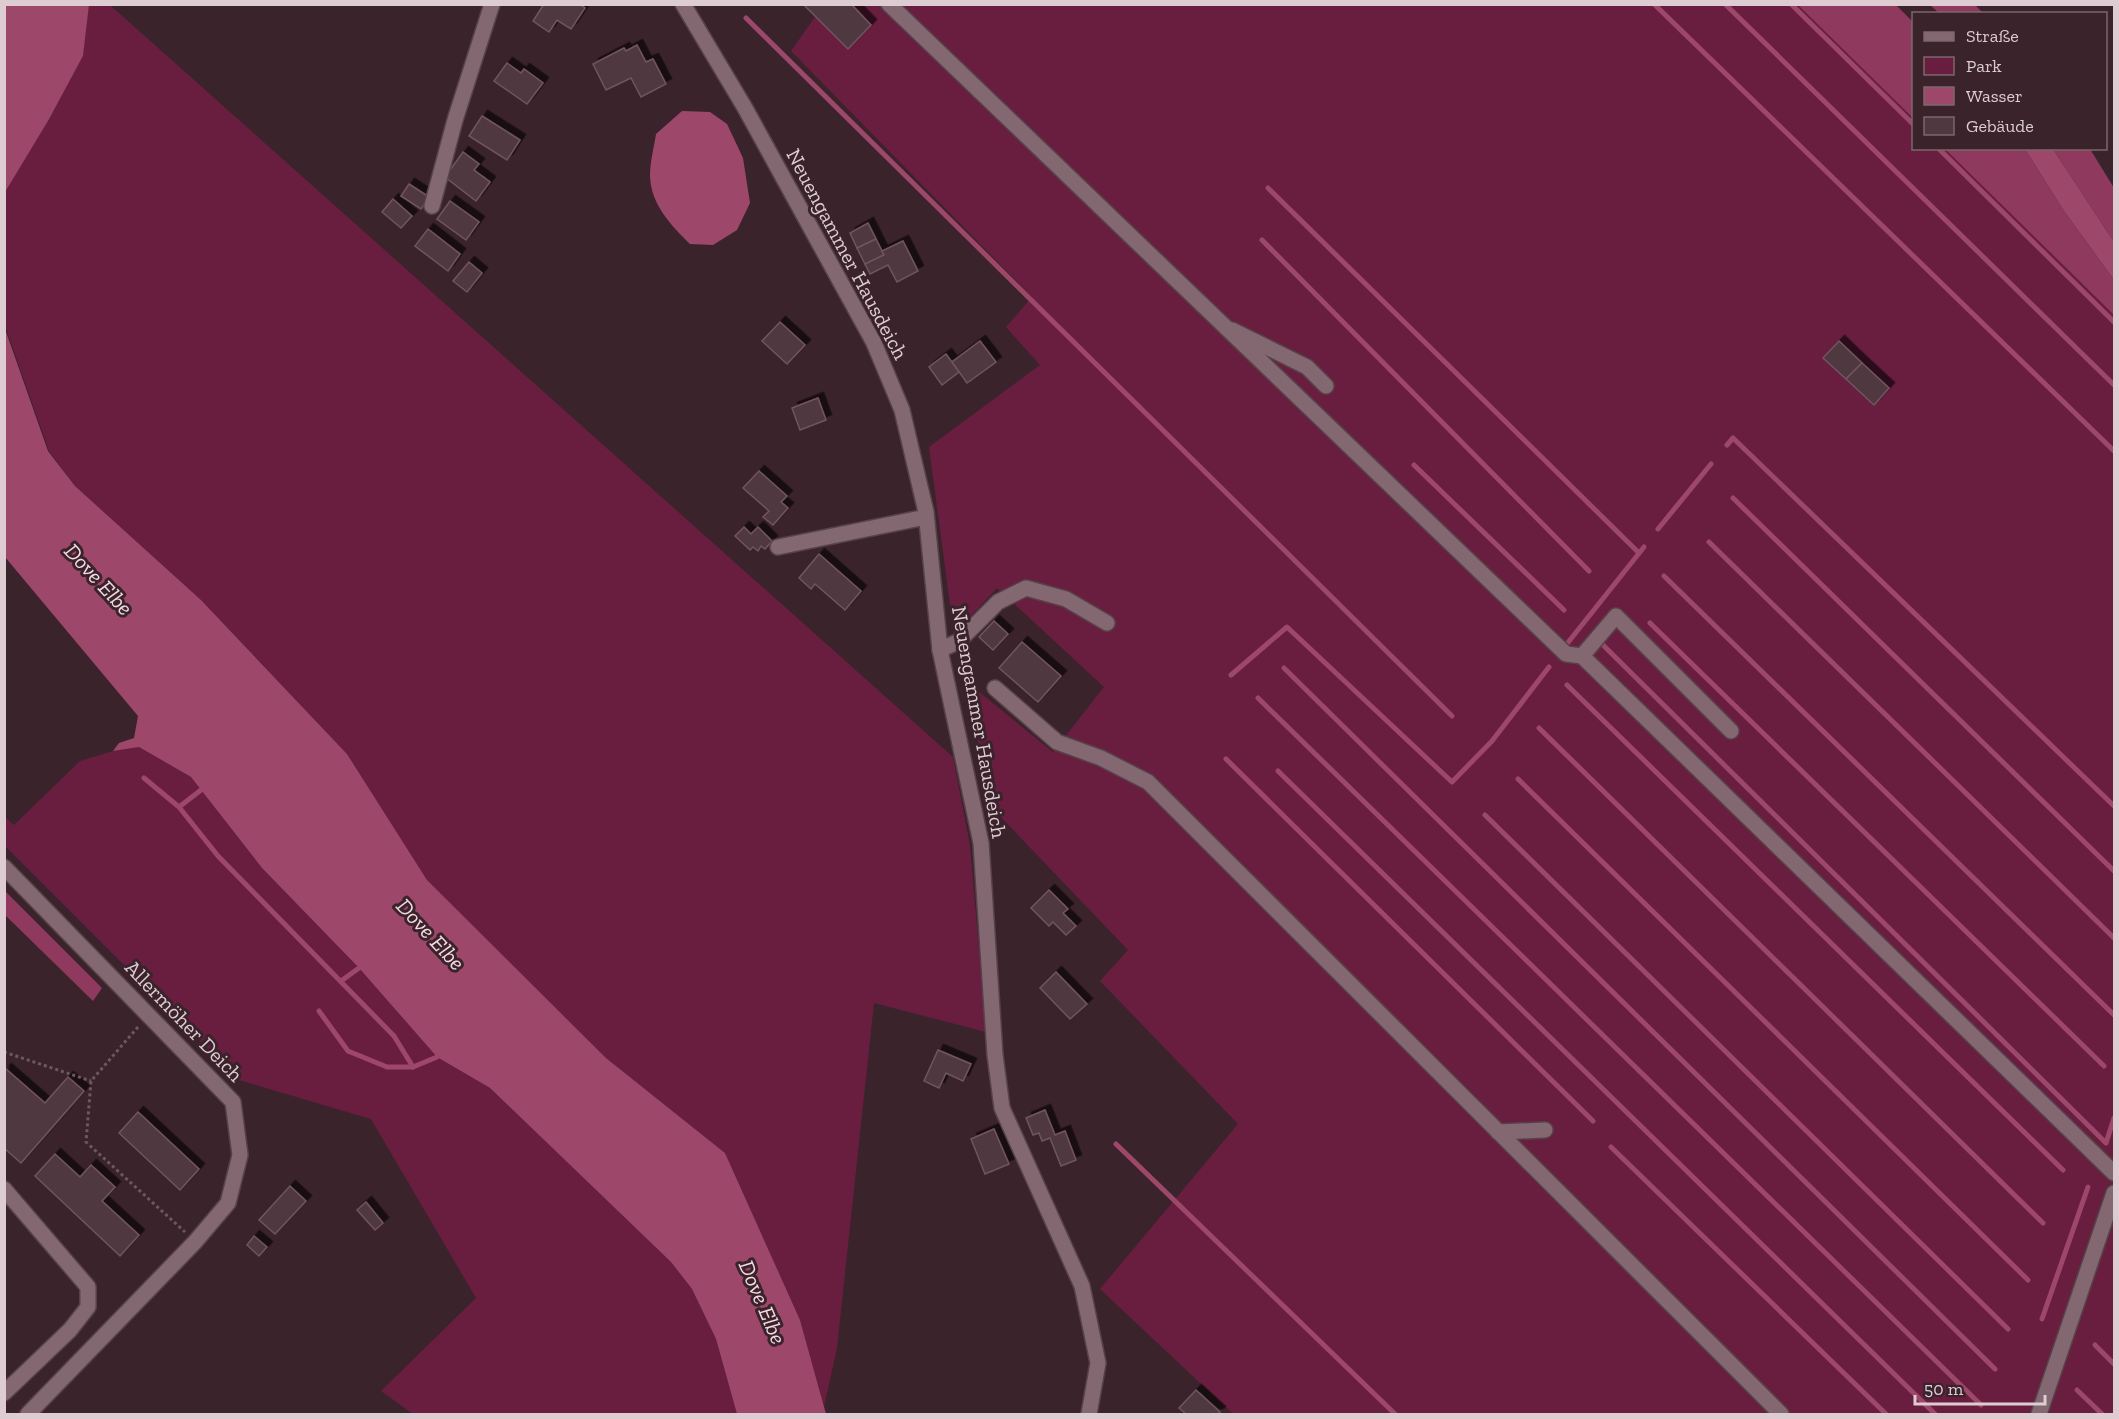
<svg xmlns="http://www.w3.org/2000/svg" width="2119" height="1419" viewBox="0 0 2119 1419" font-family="'Zilla Slab',serif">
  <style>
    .green { fill: #691e40 }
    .forest { fill: #8e395d }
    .water { fill: #9d476a }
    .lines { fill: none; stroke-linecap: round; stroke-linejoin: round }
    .stream { stroke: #9d476a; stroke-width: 5 }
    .building { fill: #503740; stroke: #70555e; stroke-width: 1.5; filter: url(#shadow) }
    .minor-casing { stroke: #564249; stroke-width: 18 }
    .path { stroke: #6e5860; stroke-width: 3; stroke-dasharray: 3 3; stroke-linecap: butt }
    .minor { stroke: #846871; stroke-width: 15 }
    .labels { text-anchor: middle; stroke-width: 6; stroke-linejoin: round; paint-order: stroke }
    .street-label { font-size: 21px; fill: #ddcdd2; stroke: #3b232c }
    .water-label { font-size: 22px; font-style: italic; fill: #f4dae2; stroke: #3b232c }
  </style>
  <defs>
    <filter id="shadow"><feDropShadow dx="5.5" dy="-5.5" stdDeviation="0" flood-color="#0009"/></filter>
  </defs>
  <rect width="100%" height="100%" fill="#3b232c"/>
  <g class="green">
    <path d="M 824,4 L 1798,5 L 1913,118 L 1914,148 L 1945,149 L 2114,315 L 2114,1414 L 1233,1414 L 1100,1289 L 1238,1124 L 1100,981 L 1128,950 L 995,811 L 962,678 L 1053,752 L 1104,687 L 997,588 L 954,634 L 929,447 L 1040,365 L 1006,327 L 1032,297 L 791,51 Z"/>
    <path d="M 89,5 L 110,5 L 953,757 L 970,845 L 986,1032 L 874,1003 L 837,1348 L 824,1407 L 800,1320 L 725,1153 L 606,1058 L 427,880 L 347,754 L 201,600 L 75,486 L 49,451 L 5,326 L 4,192 L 48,121 L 83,56 Z"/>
    <path d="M 139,747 L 191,777 L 262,868 L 359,968 L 437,1057 L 490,1088 L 671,1262 L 692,1289 L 716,1339 L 737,1414 L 413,1414 L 381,1391 L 476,1298 L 371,1119 L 239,1080 L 5,846 L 4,816 L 14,825 L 80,761 L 113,751 Z"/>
  </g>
  <g class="forest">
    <path d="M 1798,5 L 1896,5 L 1913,22 L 1913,118 Z"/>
    <path d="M 1930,5 L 1975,5 L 1983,13 L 1939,13 Z"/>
    <path d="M 1945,149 L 2025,149 L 2064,211 L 2114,280 L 2114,315 Z"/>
    <path d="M 2053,149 L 2090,149 L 2114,188 L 2114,242 Z"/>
    <path d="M 5,891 L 102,988 L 93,1001 L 5,915 Z"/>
  </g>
  <g class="water">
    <path d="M 5,4 L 89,5 L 83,56 L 48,121 L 5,192 Z"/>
    <path d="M 682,111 L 710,112 L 727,124 L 743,158 L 750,203 L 737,230 L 713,245 L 690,244 C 671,225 651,205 650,176 C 650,162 654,147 656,134 Z"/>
    <path d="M 2025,149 L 2053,149 L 2114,242 L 2114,280 L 2064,211 Z"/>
    <path d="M 4,326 L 48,451 L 75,486 L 201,600 L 347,754 L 427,880 L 606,1058 L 725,1153 L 800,1320 L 826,1414 L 737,1414 L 716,1339 L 692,1289 L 671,1262 L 490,1088 L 437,1057 L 359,968 L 262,868 L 191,777 L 139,747 L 113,751 L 119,743 L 134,738 L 138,716 L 5,557 Z"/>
  </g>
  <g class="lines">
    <g class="stream">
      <path d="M 1654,4 L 2114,451"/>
      <path d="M 1725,4 L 2114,385"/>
      <path d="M 1791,4 L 1914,125"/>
      <path d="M 746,18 L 1452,716"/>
      <path d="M 1938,148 L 2114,322"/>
      <path d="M 1268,188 L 1639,553"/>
      <path d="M 1262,240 L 1589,571"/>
      <path d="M 1727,445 L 1733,438 L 2114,806"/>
      <path d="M 1414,465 L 1564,610"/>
      <path d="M 1733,498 L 2114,871"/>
      <path d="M 1658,529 L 1711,464"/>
      <path d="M 1709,542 L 2114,938"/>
      <path d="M 1664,576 L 2114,1015"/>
      <path d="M 1650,623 L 2104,1066"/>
      <path d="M 1602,644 L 2106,1143 L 2114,1118"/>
      <path d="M 1566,645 L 1644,547"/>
      <path d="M 1284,668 L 1995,1369"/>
      <path d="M 1231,675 L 1287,627 L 1452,782 L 1492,741 L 1549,667"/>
      <path d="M 1567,685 L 2063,1170"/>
      <path d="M 1258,698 L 1981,1405"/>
      <path d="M 1539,728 L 2043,1223"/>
      <path d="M 1226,759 L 1593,1121"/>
      <path d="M 1278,771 L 1935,1414"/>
      <path d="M 144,778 L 179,807 L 218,856 L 394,1036 L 413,1067"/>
      <path d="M 1518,779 L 2028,1280"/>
      <path d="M 179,807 L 201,790"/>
      <path d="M 1485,815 L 2008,1329"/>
      <path d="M 341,981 L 359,968"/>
      <path d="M 319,1011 L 348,1051 L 387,1067 L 413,1067 L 437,1057"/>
      <path d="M 1116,1144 L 1395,1414"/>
      <path d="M 1611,1147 L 1886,1414"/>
      <path d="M 2042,1319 L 2088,1187"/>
      <path d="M 2095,1345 L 2114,1364"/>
      <path d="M 2077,1390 L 2102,1414"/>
    </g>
  </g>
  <g class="building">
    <path d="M 544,4 L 579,4 L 585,8 L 571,29 L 557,20 L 549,32 L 533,21 Z"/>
    <path d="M 803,4 L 851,4 L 871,25 L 848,49 Z"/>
    <path d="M 637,45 L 646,62 L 653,59 L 666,84 L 641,97 L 631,78 L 606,90 L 593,64 L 624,48 L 626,51 Z"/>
    <path d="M 507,63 L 521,73 L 524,69 L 543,83 L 527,104 L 494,81 Z"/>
    <path d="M 482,116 L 520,140 L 507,160 L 469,136 Z"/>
    <path d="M 463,152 L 479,164 L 474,170 L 490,182 L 476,201 L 445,177 Z"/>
    <path d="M 409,184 L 429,197 L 421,209 L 401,196 Z"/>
    <path d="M 393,199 L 412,216 L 401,228 L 382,212 Z"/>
    <path d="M 450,201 L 479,222 L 466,240 L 437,219 Z"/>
    <path d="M 868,223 L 876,239 L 857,248 L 850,233 Z"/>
    <path d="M 428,229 L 460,254 L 448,271 L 415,246 Z"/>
    <path d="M 876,239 L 884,255 L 865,264 L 857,248 Z"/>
    <path d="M 903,241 L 918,271 L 897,282 L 888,265 L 870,274 L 865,264 L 884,255 L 882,251 Z"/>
    <path d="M 469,262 L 482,273 L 467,292 L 453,281 Z"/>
    <path d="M 780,322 L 805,345 L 787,364 L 762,341 Z"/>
    <path d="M 980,341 L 996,362 L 967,383 L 952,362 Z"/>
    <path d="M 1839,341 L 1862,363 L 1846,379 L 1823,358 Z"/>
    <path d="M 946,354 L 959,372 L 942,385 L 929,367 Z"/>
    <path d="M 1862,363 L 1889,388 L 1874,405 L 1846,379 Z"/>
    <path d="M 818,398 L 826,420 L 800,430 L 792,408 Z"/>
    <path d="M 759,471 L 787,496 L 781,502 L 788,508 L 773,525 L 763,517 L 769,511 L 743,488 Z"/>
    <path d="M 744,527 L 751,534 L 758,527 L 772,541 L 765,549 L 761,546 L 758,551 L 753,547 L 750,550 L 735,536 Z"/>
    <path d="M 819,554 L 861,591 L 845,610 L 815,584 L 811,589 L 799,578 Z"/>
    <path d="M 994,621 L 1008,634 L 993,650 L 979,637 Z"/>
    <path d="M 1022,642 L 1061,676 L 1038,702 L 999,668 Z"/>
    <path d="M 1049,890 L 1068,909 L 1063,913 L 1076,926 L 1066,935 L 1053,922 L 1049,926 L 1031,908 Z"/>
    <path d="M 1056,972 L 1087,1004 L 1070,1019 L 1040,988 Z"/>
    <path d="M 938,1050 L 971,1064 L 963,1081 L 946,1073 L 939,1088 L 924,1081 Z"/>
    <path d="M 6,1069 L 45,1103 L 68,1077 L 84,1091 L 21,1163 L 4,1148 L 4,1071 Z"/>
    <path d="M 1045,1110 L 1055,1135 L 1065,1131 L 1076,1160 L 1061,1166 L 1050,1138 L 1042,1141 L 1039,1133 L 1033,1135 L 1026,1118 Z"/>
    <path d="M 138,1112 L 199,1169 L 180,1190 L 119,1133 Z"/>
    <path d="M 994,1129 L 1009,1164 L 985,1174 L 971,1139 Z"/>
    <path d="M 55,1154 L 80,1177 L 91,1165 L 115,1187 L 102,1201 L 139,1235 L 120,1256 L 35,1176 Z"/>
    <path d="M 290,1186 L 306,1201 L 275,1234 L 259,1220 Z"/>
    <path d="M 366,1202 L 383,1223 L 375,1230 L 357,1210 Z"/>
    <path d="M 254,1236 L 267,1247 L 259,1256 L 247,1245 Z"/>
    <path d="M 1196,1390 L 1220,1412 L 1217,1414 L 1186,1414 L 1179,1408 Z"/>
  </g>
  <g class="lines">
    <g class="minor-casing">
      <g id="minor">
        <path d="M 683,4 L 745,108 L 874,343 L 902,410 L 926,512 L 940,650 L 981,843 L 995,1055 L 1002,1108 L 1082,1286 L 1098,1363 L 1089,1414"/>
        <path d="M 889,4 L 1566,654 L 1582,656 L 2114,1173"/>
        <path d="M 432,206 L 455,120 L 492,4"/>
        <path d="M 1232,330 L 1307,367 L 1326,386"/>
        <path d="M 778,547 L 926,517"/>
        <path d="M 940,650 L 959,641 L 998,602 L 1026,588 L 1066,599 L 1107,623"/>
        <path d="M 1582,656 L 1616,616 L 1731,731"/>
        <path d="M 995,688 L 1057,742 L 1101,758 L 1148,782 L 1781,1414"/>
        <path d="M 4,867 L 233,1102 L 240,1155 L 228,1203 L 195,1242 L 28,1414"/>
        <path d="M 1498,1132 L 1545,1130"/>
        <path d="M 4,1189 L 88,1287 L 88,1307 L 70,1330 L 4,1393"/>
        <path d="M 2039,1414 L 2114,1193"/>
      </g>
    </g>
    <g class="path">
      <path d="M 138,1027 L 91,1081 L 86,1142 L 185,1232"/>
      <path d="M 4,1052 L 91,1081"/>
    </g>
    <use href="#minor" class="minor"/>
  </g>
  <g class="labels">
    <g class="street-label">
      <text transform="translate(847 254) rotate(62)" y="7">Neuengammer Hausdeich</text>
      <text transform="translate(979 722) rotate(80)" y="7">Neuengammer Hausdeich</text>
      <text transform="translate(184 1021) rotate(46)" y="7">Allermöher Deich</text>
    </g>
    <g class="water-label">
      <text transform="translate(99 579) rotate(47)" y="8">Dove Elbe</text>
      <text transform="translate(431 934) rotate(47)" y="8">Dove Elbe</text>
      <text transform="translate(763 1302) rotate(67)" y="8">Dove Elbe</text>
    </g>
  </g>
  <rect width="2119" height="1419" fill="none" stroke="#ddcdd2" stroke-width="12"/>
  <rect x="1912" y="12" width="195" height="138" fill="#3b232c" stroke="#7c676e" stroke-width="1.5"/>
  <rect x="1924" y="32" width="30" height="9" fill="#846871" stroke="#7c676e" stroke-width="1.5"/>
  <text x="1966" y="42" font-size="18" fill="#ddcdd2">Straße</text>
  <rect x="1924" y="57" width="30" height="18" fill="#691e40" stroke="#7c676e" stroke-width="1.5"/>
  <text x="1966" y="72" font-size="18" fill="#ddcdd2">Park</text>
  <rect x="1924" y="87" width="30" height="18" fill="#9d476a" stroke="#7c676e" stroke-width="1.5"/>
  <text x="1966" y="102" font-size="18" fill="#ddcdd2">Wasser</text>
  <rect x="1924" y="117" width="30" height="18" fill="#503740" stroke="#7c676e" stroke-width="1.5"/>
  <text x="1966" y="132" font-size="18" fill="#ddcdd2">Gebäude</text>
  <path d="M1915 1395v9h130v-9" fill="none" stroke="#ddcdd2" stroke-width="3"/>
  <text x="1924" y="1395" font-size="18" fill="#ddcdd2" stroke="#3b232c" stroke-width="4.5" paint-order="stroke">50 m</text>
</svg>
